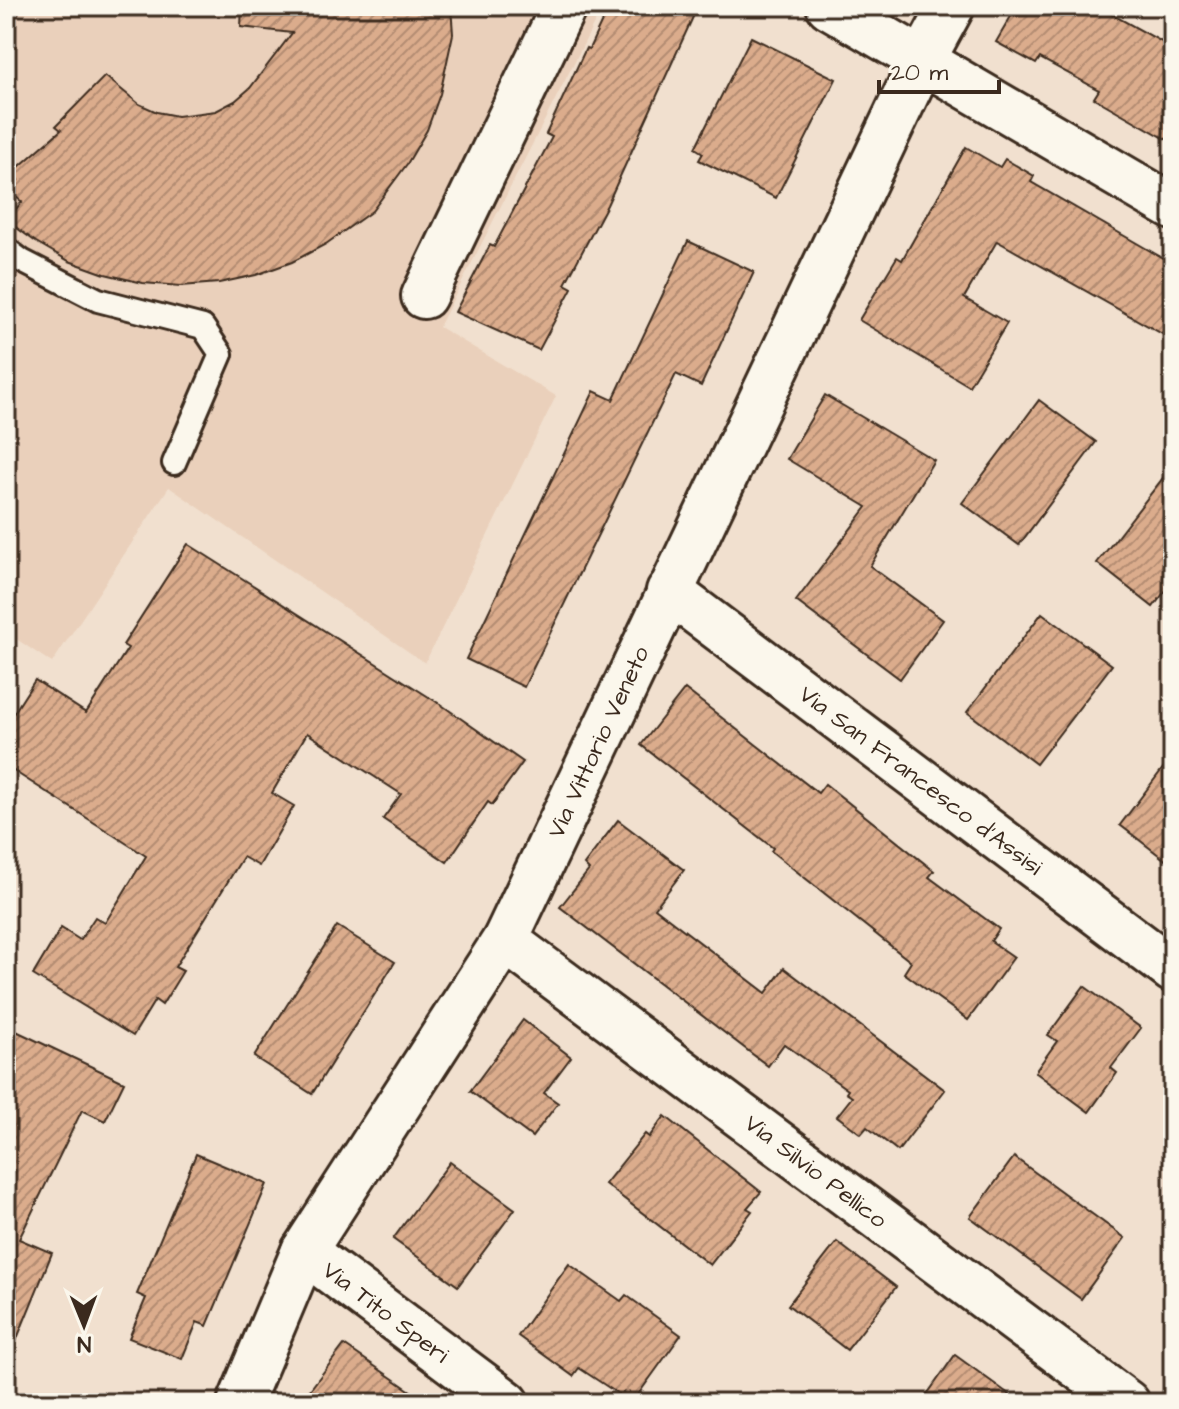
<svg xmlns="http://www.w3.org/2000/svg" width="1179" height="1409" viewBox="0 0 1179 1409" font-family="'Architects Daughter',sans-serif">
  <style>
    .built { fill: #ead0bb }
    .building { fill: url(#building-hatch); stroke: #3b2a1e; stroke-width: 2 }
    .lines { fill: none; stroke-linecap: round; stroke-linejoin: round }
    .service-casing { stroke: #3b2a1e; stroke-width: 28 }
    .minor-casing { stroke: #3b2a1e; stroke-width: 50 }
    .service { stroke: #fbf7ec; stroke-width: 22 }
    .minor { stroke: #fbf7ec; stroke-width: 44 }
    .labels { text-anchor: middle; stroke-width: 6; stroke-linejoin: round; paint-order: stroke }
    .street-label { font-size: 24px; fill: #3b2a1e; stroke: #fbf7ec }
  </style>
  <defs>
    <pattern id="building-hatch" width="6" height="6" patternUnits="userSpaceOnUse" patternTransform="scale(2)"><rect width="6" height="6" fill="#dbac8c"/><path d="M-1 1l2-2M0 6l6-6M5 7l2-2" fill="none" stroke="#b38c72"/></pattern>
  </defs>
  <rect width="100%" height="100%" fill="#f1e0cf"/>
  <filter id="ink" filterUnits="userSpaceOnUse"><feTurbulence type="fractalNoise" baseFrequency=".0125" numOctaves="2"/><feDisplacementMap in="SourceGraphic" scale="16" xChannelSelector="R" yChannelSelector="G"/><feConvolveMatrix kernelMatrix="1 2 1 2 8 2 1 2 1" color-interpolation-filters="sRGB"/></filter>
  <g filter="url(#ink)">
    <path class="built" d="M 6,6 L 603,6 L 439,327 L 556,396 L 425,663 L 169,487 L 52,663 L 6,632 Z"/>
    <g class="building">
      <path d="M 242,6 L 451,6 L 453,34 L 440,94 L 427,130 L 407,164 L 372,211 L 326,244 L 292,262 L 256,275 L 219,283 L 181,286 L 143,283 L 105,274 L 69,261 L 36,242 L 6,220 L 22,202 L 8,190 L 18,180 L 13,172 L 61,130 L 56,126 L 105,76 L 139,104 L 157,112 L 177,116 L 216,111 L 235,101 L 250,88 L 292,33 L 241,27 Z"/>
      <path d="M 609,6 L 698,6 L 607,205 L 565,284 L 572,288 L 539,350 L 455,312 L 490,245 L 494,247 L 552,137 L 546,134 L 586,48 L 589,49 Z"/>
      <path d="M 1017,6 L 1097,6 L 1173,48 L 1173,143 L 1094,98 L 1099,90 L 1040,58 L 1036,64 L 996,42 Z"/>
      <path d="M 751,37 L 836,79 L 776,198 L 699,160 L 703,153 L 695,148 Z"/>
      <path d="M 966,147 L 1000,167 L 1005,159 L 1034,176 L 1031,182 L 1173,264 L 1173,340 L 997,241 L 964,298 L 1007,323 L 969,386 L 859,320 L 897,257 L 902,260 Z"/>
      <path d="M 688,241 L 754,272 L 701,386 L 676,374 L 524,687 L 466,659 L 594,391 L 613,400 Z"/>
      <path d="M 825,395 L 934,460 L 870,566 L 943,620 L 900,679 L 796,601 L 867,507 L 787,459 Z"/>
      <path d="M 1039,400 L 1096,442 L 1019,545 L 962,503 Z"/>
      <path d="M 1173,465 L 1173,581 L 1153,607 L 1097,563 Z"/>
      <path d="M 188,544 L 443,706 L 523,762 L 492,805 L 488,802 L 447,862 L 383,819 L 401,794 L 307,733 L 272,793 L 294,806 L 259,866 L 243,857 L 175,967 L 183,971 L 162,1005 L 155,1000 L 133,1036 L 33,975 L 61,928 L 80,940 L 95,917 L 105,923 L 146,856 L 6,766 L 6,725 L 35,680 L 86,713 L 128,648 L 123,645 Z"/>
      <path d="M 1042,613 L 1112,665 L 1036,764 L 967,712 Z"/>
      <path d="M 685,689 L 818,793 L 825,784 L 934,871 L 929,877 L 999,929 L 991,941 L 1014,957 L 968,1020 L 904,973 L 911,962 L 771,851 L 773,848 L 641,745 Z"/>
      <path d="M 1173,755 L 1173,866 L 1120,825 Z"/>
      <path d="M 618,820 L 684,870 L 655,908 L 766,993 L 784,968 L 945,1090 L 898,1151 L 867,1127 L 861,1134 L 837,1116 L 852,1097 L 846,1093 L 848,1090 L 784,1044 L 768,1066 L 560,907 L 589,870 L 584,865 Z"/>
      <path d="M 337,926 L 395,962 L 312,1094 L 254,1057 Z"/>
      <path d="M 1084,986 L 1141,1028 L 1111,1068 L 1117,1073 L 1089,1112 L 1035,1072 L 1057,1041 L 1048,1035 Z"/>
      <path d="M 523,1020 L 571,1057 L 544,1093 L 558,1103 L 532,1137 L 470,1091 Z"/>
      <path d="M 14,1030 L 124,1082 L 105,1121 L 82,1110 L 19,1239 L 52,1253 L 7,1363 L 6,1048 Z"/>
      <path d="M 665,1116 L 761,1192 L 747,1208 L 752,1211 L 710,1265 L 605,1184 L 645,1134 L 649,1137 Z"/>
      <path d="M 196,1154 L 267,1184 L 207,1326 L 197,1322 L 182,1359 L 129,1338 L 146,1298 L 137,1294 Z"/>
      <path d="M 1014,1157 L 1125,1238 L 1081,1299 L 970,1217 Z"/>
      <path d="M 450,1162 L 515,1209 L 458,1286 L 393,1239 Z"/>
      <path d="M 837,1242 L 896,1287 L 847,1350 L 788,1305 Z"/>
      <path d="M 569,1264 L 621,1301 L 626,1295 L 681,1335 L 632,1403 L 579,1368 L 573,1376 L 518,1336 Z"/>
      <path d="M 344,1345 L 428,1403 L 300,1403 Z"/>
      <path d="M 955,1355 L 1021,1403 L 921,1403 Z"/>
    </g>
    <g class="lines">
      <g class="service-casing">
        <g id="service">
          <path d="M 6,7 L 6,6"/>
          <path d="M 6,249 L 22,261 L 98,300 L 203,327 L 221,354 L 174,463"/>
        </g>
      </g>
      <g class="minor-casing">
        <g id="minor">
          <path d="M 829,6 L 1173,207"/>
          <path d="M 424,296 L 564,6"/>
          <path d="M 669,591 L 1173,970"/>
          <path d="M 505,940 L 1127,1403"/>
          <path d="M 304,1251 L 507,1403"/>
          <path d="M 240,1403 L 304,1251 L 505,940 L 922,61 L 952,6"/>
        </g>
      </g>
      <use href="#service" class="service"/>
      <use href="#minor" class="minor"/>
    </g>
  </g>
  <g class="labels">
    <g class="street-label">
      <text transform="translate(598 742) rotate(-65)" y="8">Via Vittorio Veneto</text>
      <text transform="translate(921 780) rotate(37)" y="8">Via San Francesco d'Assisi</text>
      <text transform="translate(816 1171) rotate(37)" y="8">Via Silvio Pellico</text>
      <text transform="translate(386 1312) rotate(37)" y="8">Via Tito Speri</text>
    </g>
  </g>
  <rect width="1179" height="1409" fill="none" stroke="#fbf7ec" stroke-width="32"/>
  <rect x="16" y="16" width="1147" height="1377" fill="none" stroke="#3b2a1e" stroke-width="3" filter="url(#ink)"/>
  <g transform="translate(84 1325) rotate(179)" stroke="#fbf7ec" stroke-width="6" paint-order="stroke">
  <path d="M0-6L14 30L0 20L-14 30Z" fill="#3b2a1e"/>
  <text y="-12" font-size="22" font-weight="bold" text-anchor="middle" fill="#3b2a1e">N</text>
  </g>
  <path d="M879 80v12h120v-12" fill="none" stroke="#3b2a1e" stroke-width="4"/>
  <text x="891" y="80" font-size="24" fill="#3b2a1e" stroke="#fbf7ec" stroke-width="6" paint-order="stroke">20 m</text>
</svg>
